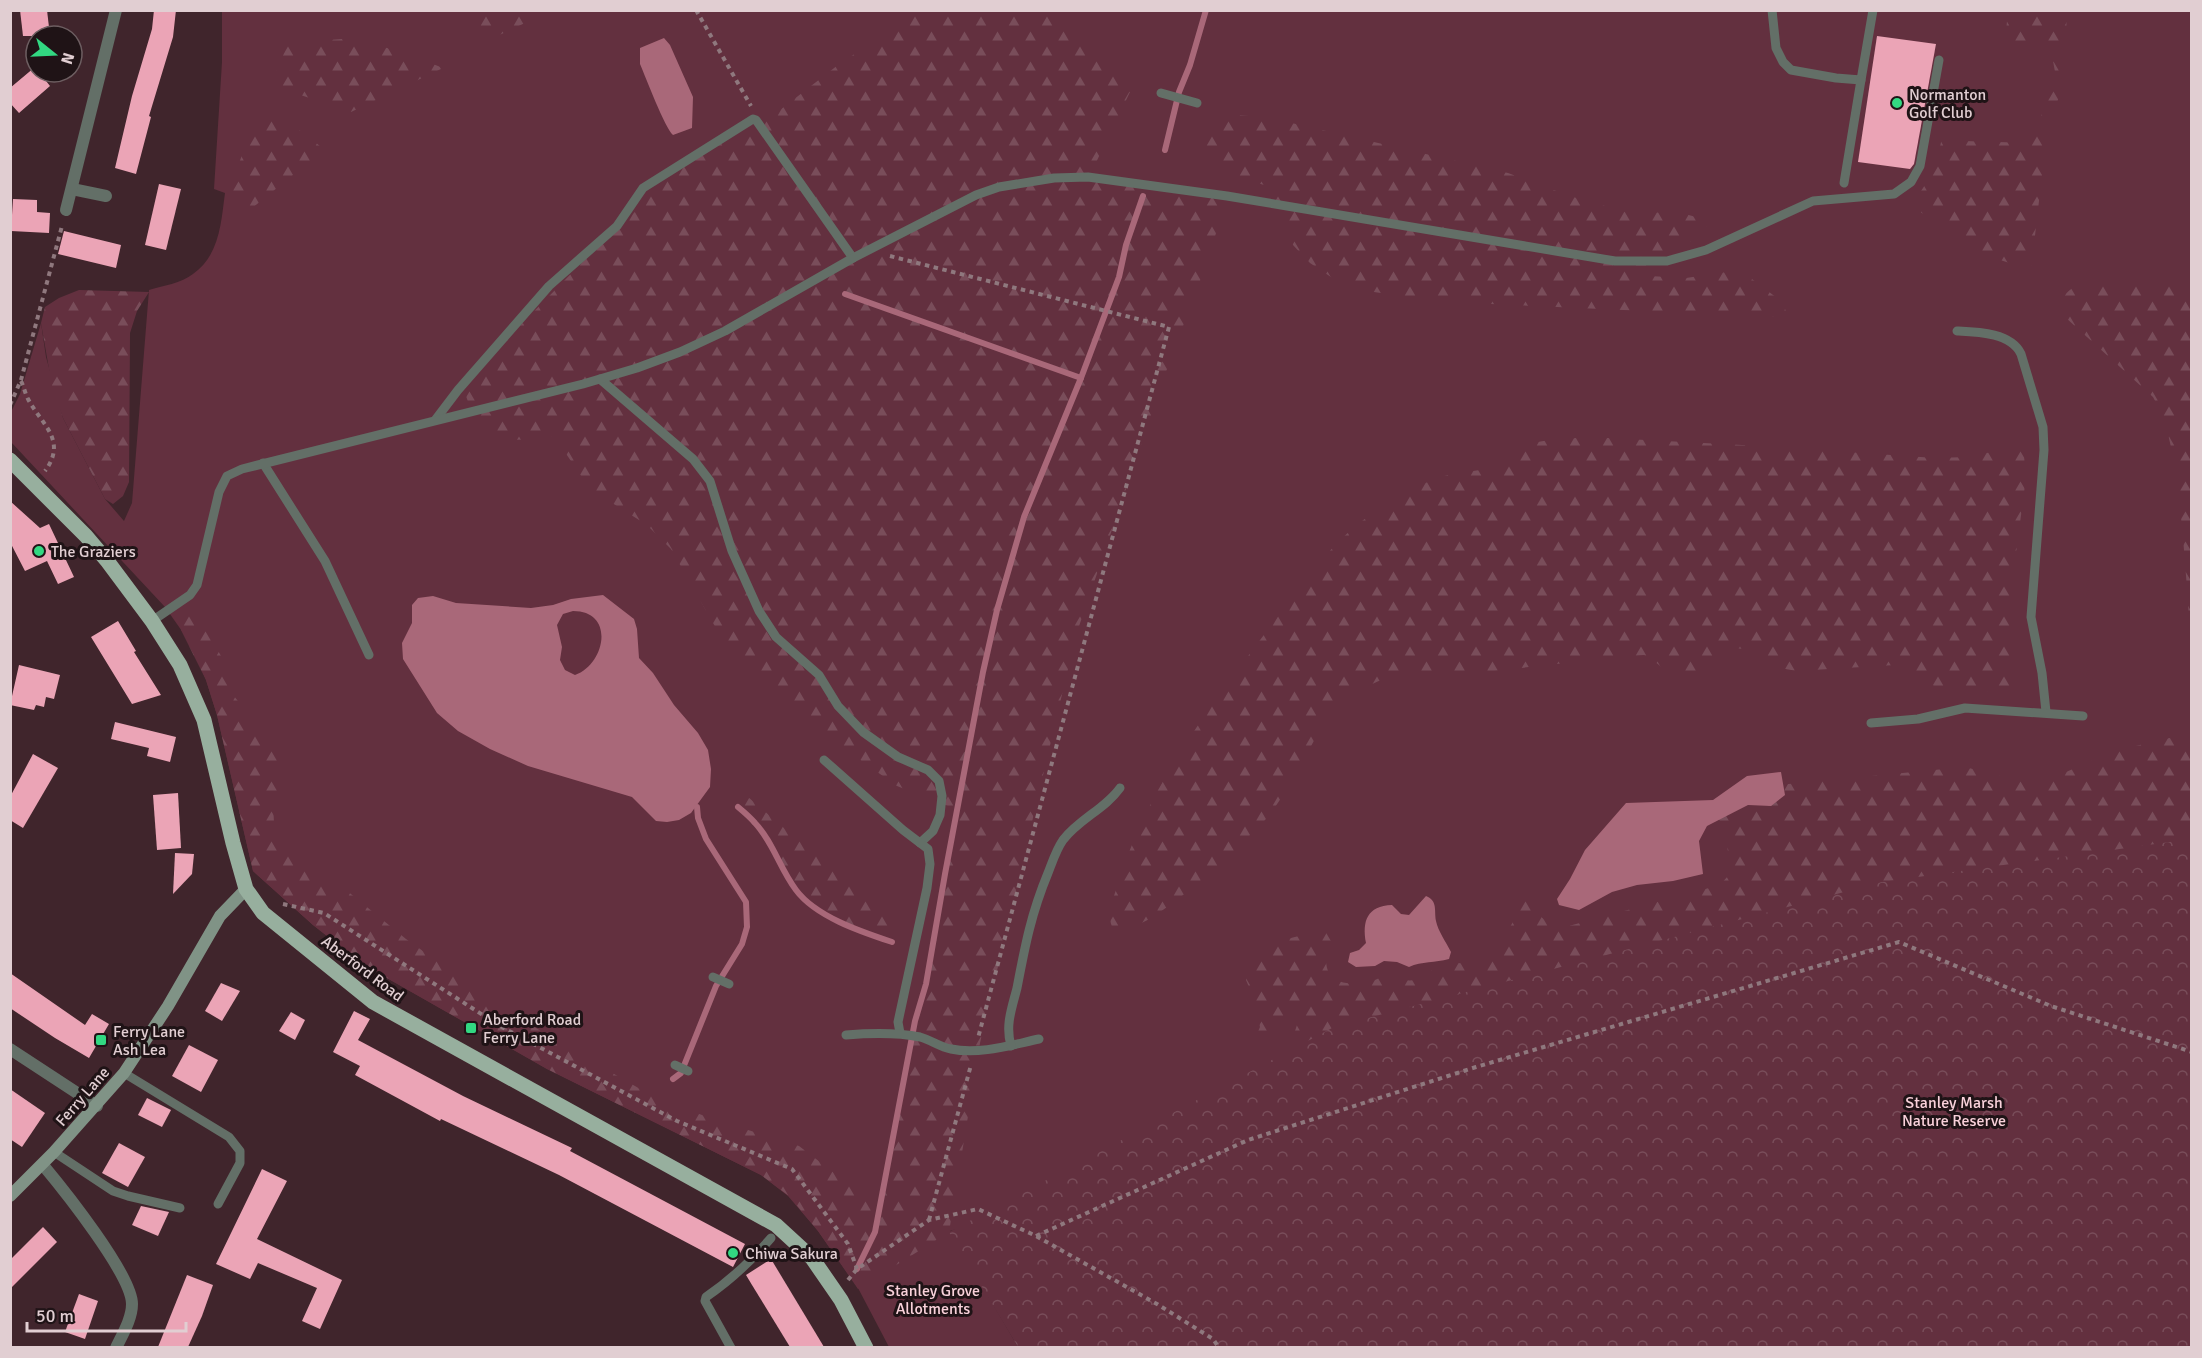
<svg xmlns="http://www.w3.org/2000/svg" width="2202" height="1358" viewBox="0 0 2202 1358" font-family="Signika,sans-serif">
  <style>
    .green { fill: #63303f }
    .forest { fill: url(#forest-firs) }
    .park { fill: url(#park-crowns) }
    .water { fill: #a96879; fill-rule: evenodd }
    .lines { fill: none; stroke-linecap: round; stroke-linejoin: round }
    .stream { stroke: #a96879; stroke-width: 6 }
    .building { fill: #eba4b6 }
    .path { stroke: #8f787e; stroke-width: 4; stroke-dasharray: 4.5 4.5; stroke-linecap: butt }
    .lane { stroke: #636f67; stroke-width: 9 }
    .street { stroke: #636f67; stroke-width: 12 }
    .secondary { stroke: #809386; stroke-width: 12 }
    .primary { stroke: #97af9e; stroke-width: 15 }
    .poi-dot { fill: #32d882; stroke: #1f1316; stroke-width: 2 }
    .labels { text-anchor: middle; stroke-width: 6; stroke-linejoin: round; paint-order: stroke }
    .poi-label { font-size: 16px; fill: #e1ced2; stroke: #1f1316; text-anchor: start }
    .street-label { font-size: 16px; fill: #e1ced2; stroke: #1f1316 }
    .park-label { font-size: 16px; fill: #f9d1da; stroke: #1f1316 }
  </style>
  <defs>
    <pattern id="forest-firs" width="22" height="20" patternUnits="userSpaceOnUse" patternTransform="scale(1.5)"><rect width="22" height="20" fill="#63303f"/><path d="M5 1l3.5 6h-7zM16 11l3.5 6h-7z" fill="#794d5a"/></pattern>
    <pattern id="park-crowns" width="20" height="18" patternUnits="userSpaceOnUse" patternTransform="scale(1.5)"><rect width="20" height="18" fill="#63303f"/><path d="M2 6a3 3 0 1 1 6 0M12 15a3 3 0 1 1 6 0" fill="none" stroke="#794d5a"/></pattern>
  </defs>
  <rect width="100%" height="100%" fill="#40252c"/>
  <path class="green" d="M 222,11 L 2191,11 L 2191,839 L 950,1231 L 1018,1347 L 889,1347 L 858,1288 L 818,1231 L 788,1196 L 761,1175 L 547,1069 L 364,965 L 313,925 L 253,871 L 217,715 L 206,680 L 191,644 L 165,607 L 11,442 L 11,412 L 20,394 L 41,323 L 46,357 L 63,418 L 105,499 L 124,521 L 132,503 L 149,290 C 162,286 182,283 193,274 C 220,255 221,222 225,193 L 214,189 L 222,62 Z"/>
  <g class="forest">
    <path d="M 525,10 L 529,13 L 527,22 L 489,40 L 466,19 L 439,11 Z"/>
    <path d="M 919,11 L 1062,11 L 1074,32 L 1130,92 L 1089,177 L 1227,196 L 1208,260 L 1168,366 L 1076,635 L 980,1043 L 949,1232 L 858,1289 L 818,1231 L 789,1196 L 761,1175 L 547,1069 L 364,965 L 313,925 L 253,871 L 217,715 L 206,680 L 181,630 L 182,617 L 198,606 L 201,622 L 224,661 L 226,677 L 234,696 L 276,751 L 281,768 L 279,786 L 273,804 L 275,842 L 302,865 L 346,890 L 406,939 L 482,993 L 550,1037 L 654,1097 L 710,1118 L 799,1146 L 879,1207 L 915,1021 L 926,984 L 945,874 L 958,810 L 897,786 L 825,735 L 721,637 L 671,549 L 647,525 L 590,489 L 554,436 C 527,440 505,443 479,433 L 466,396 L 484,365 L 507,339 L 612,232 L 644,204 L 654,182 L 745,124 L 758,127 L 838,65 Z"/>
    <path d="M 2008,11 L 2066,11 L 2067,42 L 2005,42 Z"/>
    <path d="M 342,39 C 378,43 409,54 443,68 L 351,112 L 271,85 L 288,43 Z"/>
    <path d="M 2053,61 L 2067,62 L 2065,79 L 2047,132 L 2031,270 L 1991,257 L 1911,206 L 1935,170 L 1943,133 L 1963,141 L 2031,143 L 2056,77 Z"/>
    <path d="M 1238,115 L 1270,118 L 1508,173 L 1570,196 L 1640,216 L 1670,210 L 1711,221 L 1695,241 L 1669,244 L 1649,276 L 1686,278 L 1740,270 L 1781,301 L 1786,311 L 1777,317 L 1491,304 L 1455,298 L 1415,298 L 1374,292 L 1340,283 L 1310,263 L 1293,245 L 1271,187 L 1230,175 L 1202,160 L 1199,141 L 1212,123 Z"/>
    <path d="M 256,119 C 287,120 302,129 324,150 L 251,209 L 229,189 Z"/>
    <path d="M 2191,281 L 2192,281 L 2191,650 C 2188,602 2185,555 2180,507 C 2175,470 2172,430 2153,397 L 2065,317 L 2060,309 C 2063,297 2065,292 2076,286 Z"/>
    <path d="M 79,290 L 149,292 L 137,311 L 130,333 L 129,482 L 123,496 L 113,504 L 105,499 L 63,418 L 52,386 L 41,323 L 45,307 L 59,298 Z"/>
    <path d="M 1588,437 L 1761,446 L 1935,458 L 1968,457 L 2024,445 L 2025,485 L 2009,606 L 2014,692 L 1945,690 L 1935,687 L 1918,672 L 1895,665 L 1796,671 C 1786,669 1776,668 1767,663 C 1746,651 1744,641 1718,656 L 1714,673 C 1699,673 1682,676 1669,671 C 1659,667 1654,659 1644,655 C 1591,660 1538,666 1485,672 C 1469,674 1452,672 1435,672 C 1401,671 1369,680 1343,703 C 1316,727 1306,761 1286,790 C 1280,800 1273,811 1265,820 C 1240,846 1148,936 1114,931 C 1105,915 1113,900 1118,884 C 1148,785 1212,704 1273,623 C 1301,586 1329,545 1366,518 C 1392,500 1420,482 1451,474 C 1464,471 1479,472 1491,467 C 1501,464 1508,454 1517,449 C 1532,439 1570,439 1588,437 Z"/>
    <path d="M 2191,734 L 2191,1079 L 1291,1051 L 1295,1031 L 1300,1016 L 1252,1046 L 1260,1027 L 1252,994 L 1246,980 C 1264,940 1286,938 1325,931 L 1335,948 L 1326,957 C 1325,983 1343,984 1365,984 C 1370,983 1384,975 1391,973 C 1410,989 1430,977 1441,959 C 1487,977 1506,935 1525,900 C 1529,892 1533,881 1539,876 C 1542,872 1547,870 1550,867 C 1546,875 1538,883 1536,892 C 1532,912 1545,927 1565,927 L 1720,885 L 1728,876 L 1730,866 L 1727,845 L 1723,825 L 1708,805 L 1737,789 L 1965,767 L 2039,786 C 2092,757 2133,744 2191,734 Z"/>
    <path d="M 748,797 L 898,926 L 892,942 C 862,932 816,917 796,890 C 780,869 773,842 755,823 C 750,817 744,812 738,807 Z"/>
  </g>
  <path class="park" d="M 2191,839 L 2191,1347 L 1018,1347 L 949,1232 L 1334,1027 L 1882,882 Z"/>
  <g class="water">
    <path d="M 664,38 L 670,45 L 693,97 L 692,128 L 673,135 C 665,128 646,78 640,64 L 640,48 Z"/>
    <path d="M 603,595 L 634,619 L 637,629 L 639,658 L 653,673 L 674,705 L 698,733 L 708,750 L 711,769 L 710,787 L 691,813 L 679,820 L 667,822 L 656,821 L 632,797 L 528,766 L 490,749 L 458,731 L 437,713 L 403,659 L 402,643 L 412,623 L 412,605 L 418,598 L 433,596 L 456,603 L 531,608 L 553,605 L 571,599 ZM 573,611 C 616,611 605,665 575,675 L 565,670 L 560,660 L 562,647 L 557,625 L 563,614 Z"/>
    <path d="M 1781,772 L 1785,795 L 1771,806 L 1748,805 L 1707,826 L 1699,841 L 1703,874 L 1673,881 L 1637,885 L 1612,892 L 1579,910 L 1559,905 L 1557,899 L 1570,879 L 1585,850 L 1626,803 L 1713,800 L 1747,776 Z"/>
    <path d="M 1426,896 C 1438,901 1434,910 1436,921 C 1438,931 1446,942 1451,952 L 1449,959 C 1435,963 1422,961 1409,967 L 1397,962 L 1384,961 L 1375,966 L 1356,967 L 1348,962 L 1350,953 L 1359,950 L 1366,943 C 1362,921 1367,906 1392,905 L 1401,914 L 1409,915 Z"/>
  </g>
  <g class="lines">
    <g class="stream">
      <path d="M 1165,150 L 1179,92 L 1190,65 L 1206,10"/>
      <path d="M 845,294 L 1081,378"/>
      <path d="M 738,807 C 744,812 750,817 755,823 C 773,842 780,869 796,890 C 816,917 862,932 892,942"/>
      <path d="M 673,1079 L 681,1073 L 716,986 L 742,944 L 747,927 L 746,902 L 706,839 L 698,818 L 697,807"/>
      <path d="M 857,1269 L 875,1232 L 915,1021 L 926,984 L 945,874 L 983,672 L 997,610 L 1024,517 L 1081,378 L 1119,277 L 1126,245 L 1143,196"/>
    </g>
  </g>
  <g class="building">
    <path d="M 20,10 L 47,10 L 50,36 L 23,36 Z"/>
    <path d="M 154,10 L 176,10 L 173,37 L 149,116 L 151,117 L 136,174 L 115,168 L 132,96 L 152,29 Z"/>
    <path d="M 1877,36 L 1936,44 L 1914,164 L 1910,169 L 1858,162 Z"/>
    <path d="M 35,67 L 36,72 L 39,72 L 50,86 L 19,113 L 10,103 L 10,88 Z"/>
    <path d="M 159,184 L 181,189 L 166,250 L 145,245 Z"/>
    <path d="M 13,199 L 37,200 L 37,212 L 50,213 L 49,233 L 11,231 Z"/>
    <path d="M 64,231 L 121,245 L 116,268 L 58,254 Z"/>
    <path d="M 10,501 L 40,528 L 49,524 L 74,577 L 58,584 L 47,561 L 25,571 L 10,542 Z"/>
    <path d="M 118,621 L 136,651 L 134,652 L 161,695 L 132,704 L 91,637 Z"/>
    <path d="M 19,665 L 60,675 L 54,699 L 46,697 L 44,707 L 36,705 L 34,710 L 10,705 Z"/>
    <path d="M 115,722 L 176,737 L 170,762 L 147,756 L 149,748 L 111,739 Z"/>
    <path d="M 33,754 L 58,768 L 23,828 L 10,820 L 10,797 Z"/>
    <path d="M 178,793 L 181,848 L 157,850 L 153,795 Z"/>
    <path d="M 175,853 L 194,854 L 192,874 L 173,894 Z"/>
    <path d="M 10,973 L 85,1025 L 92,1014 L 109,1024 L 89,1058 L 55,1038 L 10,1008 Z"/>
    <path d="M 221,983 L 240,991 L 222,1021 L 205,1011 Z"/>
    <path d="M 354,1011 L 370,1019 L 358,1040 L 463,1096 L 572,1148 L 570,1151 L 745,1244 L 733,1267 L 559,1175 L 441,1119 L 440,1121 L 355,1075 L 360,1066 L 333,1052 Z"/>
    <path d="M 291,1012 L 305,1020 L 295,1040 L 279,1031 Z"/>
    <path d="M 189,1045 L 218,1060 L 201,1092 L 172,1076 Z"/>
    <path d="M 10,1089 L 45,1113 L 22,1147 L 10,1139 Z"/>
    <path d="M 147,1098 L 171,1110 L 162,1127 L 138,1115 Z"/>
    <path d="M 119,1143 L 145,1157 L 128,1187 L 102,1173 Z"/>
    <path d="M 262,1169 L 287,1181 L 257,1239 L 342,1280 L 320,1329 L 302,1321 L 317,1288 L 258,1263 L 250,1279 L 216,1264 Z"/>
    <path d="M 141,1206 L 169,1212 L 158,1236 L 132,1225 Z"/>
    <path d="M 43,1227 L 57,1242 L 10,1289 L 10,1260 Z"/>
    <path d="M 771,1259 L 815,1332 L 824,1347 L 790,1347 L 752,1285 L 746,1275 Z"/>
    <path d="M 187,1275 L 213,1285 L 202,1316 L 188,1347 L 158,1347 Z"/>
    <path d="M 79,1294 L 98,1301 L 85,1339 L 65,1332 Z"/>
  </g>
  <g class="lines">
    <g class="path">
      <path d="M 696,10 L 751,106"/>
      <path d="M 890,256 L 1169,327 L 978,1038"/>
      <path d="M 21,381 C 24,387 25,393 28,399 C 41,424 68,440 45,471"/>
      <path d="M 10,405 L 21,380 L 62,226"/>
      <path d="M 283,904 L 324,913 L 500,1026 L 677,1121 L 792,1169 L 848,1244 L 857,1269"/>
      <path d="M 929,1220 L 971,1065"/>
      <path d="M 1036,1236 L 1248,1140 L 1476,1067 L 1899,942 L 2051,1006 L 2192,1052"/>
      <path d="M 848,1280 L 857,1269 L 929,1220 L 978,1209 L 1036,1236 L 1157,1304 L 1213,1339 L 1219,1348"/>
    </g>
    <g class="lane">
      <path d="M 1772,10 L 1776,48 L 1783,62 L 1791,70 L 1836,78 L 1861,80 L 1873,10"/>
      <path d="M 1161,93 L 1197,103"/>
      <path d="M 1844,183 L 1861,80"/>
      <path d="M 1957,331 C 1979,332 2011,333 2021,354 L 2043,427 L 2044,450 L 2031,617 L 2042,673 L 2046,712"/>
      <path d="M 600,379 L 693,459 L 710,481 L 732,551 L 759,611 L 776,637 L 819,675 L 838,706 L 863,732 L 898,757 L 928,770 L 939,781 L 942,796 L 940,815 L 933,831 L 920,843"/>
      <path d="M 436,419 L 458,390 L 549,286 L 617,226 L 643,188 L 753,119 L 756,120 L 853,258"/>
      <path d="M 263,463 L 325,561 L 369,655"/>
      <path d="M 152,621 L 190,595 L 197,585 L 219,492 L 227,476 L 242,469 L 583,384 L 637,368 L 680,352 L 725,331 L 853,258 L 976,195 L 999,187 L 1054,178 L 1088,177 L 1227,196 L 1615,261 L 1667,261 L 1706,250 L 1813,201 L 1894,194 L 1911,182 L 1920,166 L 1939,60"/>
      <path d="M 1871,723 L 1918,719 L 1965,708 L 2083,716"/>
      <path d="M 824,760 L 903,830 L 928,849 L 930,864 L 927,888 L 898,1022 L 900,1033"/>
      <path d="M 713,977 L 729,984"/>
      <path d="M 846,1035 C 871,1033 895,1032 920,1037 C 931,1040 940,1047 951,1049 C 979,1055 1011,1045 1039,1039"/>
      <path d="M 1011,1046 C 1005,1025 1012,1008 1017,988 C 1025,946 1031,914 1048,873 C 1052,863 1056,850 1063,840 C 1079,819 1105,809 1120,788"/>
      <path d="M 675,1065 L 688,1071"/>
      <path d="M 124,1073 L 229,1137 L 240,1151 L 240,1163 L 218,1204"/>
      <path d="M 54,1152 L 113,1191 L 128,1196 L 180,1208"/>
      <path d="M 731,1348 L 705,1301 L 706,1297 C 731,1280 751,1261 771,1238"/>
    </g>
    <g class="street">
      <path d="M 72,189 L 106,196"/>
      <path d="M 66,210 L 116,10"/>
      <path d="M 10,1049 L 97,1106"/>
      <path d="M 43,1165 C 63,1189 132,1275 132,1304 C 132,1319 122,1335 116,1348"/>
    </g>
    <path class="secondary" d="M 10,1196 L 54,1152 L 124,1073 L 168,1006 L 220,916 L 246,889"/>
    <path class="primary" d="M 10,460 L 86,536 L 108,562 L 152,621 L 180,665 L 204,720 L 233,843 L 246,889 L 263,913 L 373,1002 L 776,1225 L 812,1258 L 841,1300 L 866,1348"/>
  </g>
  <g class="poi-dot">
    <circle cx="1897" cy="103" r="6"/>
    <circle cx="39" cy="551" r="6"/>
    <rect x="465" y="1022" width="12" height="12" rx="3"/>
    <rect x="95" y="1034" width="12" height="12" rx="3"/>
    <circle cx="733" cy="1253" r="6"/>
  </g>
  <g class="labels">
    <g class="poi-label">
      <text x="1909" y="100">Normanton<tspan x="1909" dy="18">Golf Club</tspan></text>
      <text x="51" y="557">The Graziers</text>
      <text x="483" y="1025">Aberford Road<tspan x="483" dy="18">Ferry Lane</tspan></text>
      <text x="113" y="1037">Ferry Lane<tspan x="113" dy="18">Ash Lea</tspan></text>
      <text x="745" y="1259">Chiwa Sakura</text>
    </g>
    <g class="street-label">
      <text transform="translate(363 968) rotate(37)" y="6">Aberford Road</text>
      <text transform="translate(82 1096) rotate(-49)" y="6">Ferry Lane</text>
    </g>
    <g class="park-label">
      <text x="1954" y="1108">Stanley Marsh<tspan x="1954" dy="18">Nature Reserve</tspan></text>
      <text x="933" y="1296">Stanley Grove<tspan x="933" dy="18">Allotments</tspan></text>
    </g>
  </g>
  <rect width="2202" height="1358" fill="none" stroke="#e1ced2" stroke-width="24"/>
  <g transform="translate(54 54) rotate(108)"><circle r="28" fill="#1f1316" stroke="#6d5e61" stroke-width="1.5"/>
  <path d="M0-4.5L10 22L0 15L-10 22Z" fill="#32d882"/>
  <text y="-9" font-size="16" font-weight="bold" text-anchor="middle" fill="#e1ced2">N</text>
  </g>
  <path d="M27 1322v9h159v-9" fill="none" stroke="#e1ced2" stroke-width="3"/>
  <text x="36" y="1322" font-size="18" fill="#e1ced2" stroke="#1f1316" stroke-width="4.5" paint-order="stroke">50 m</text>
</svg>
